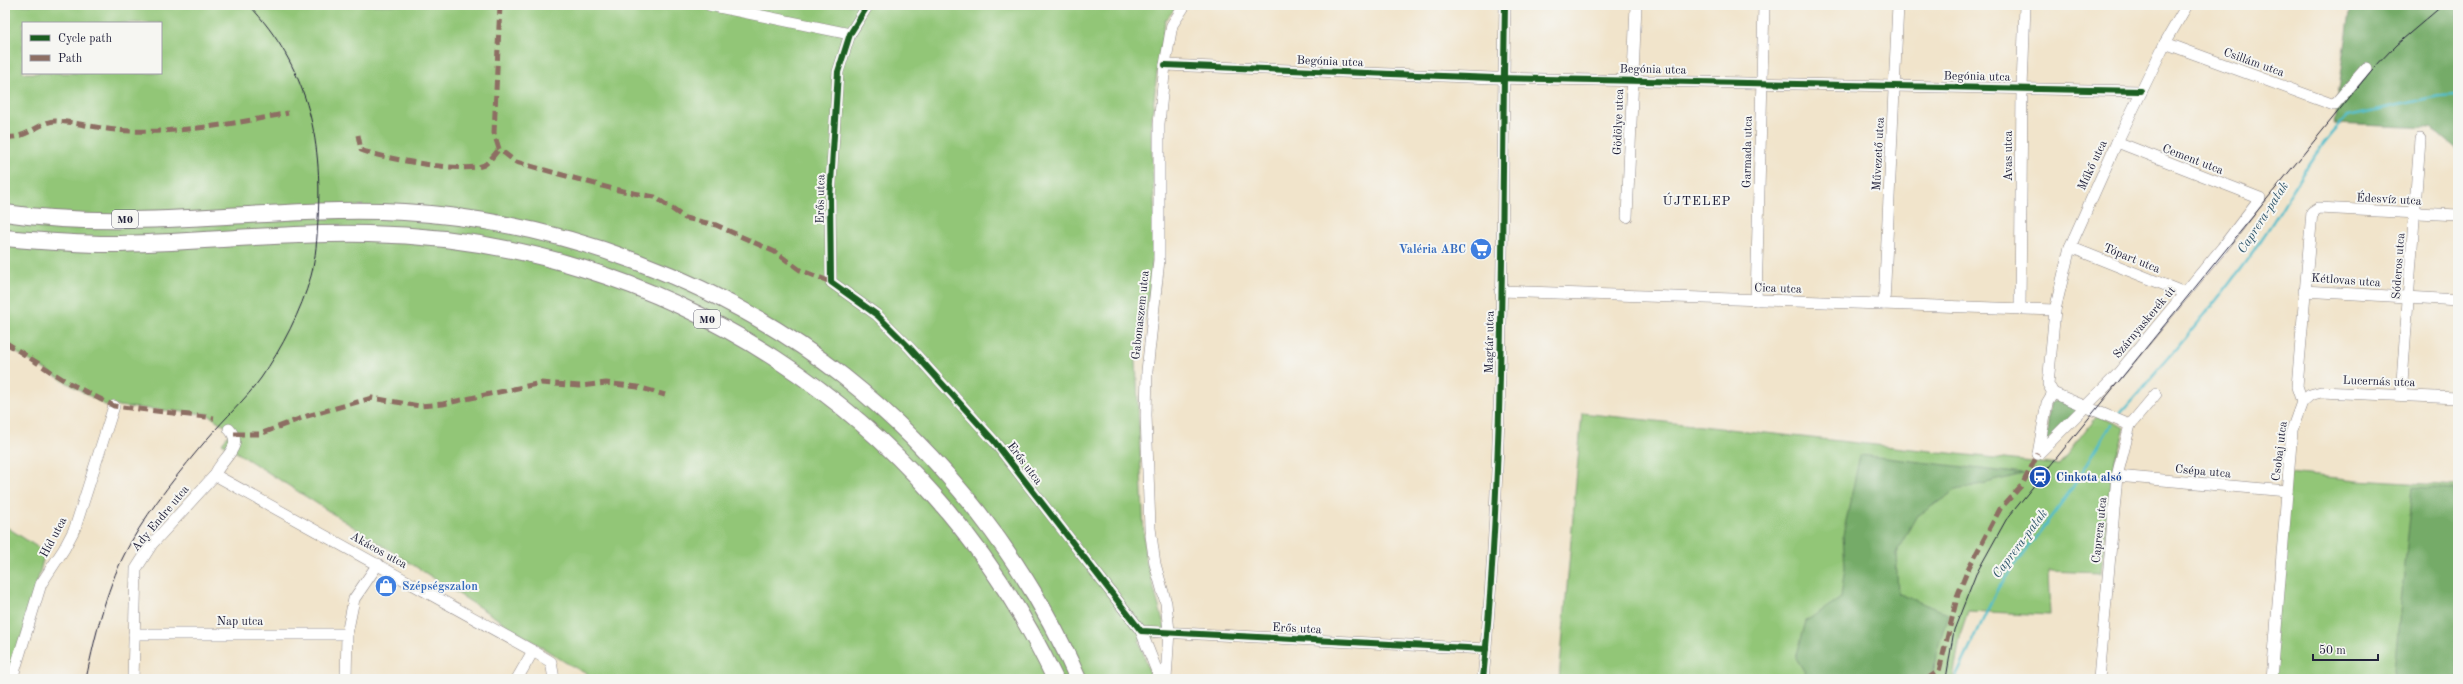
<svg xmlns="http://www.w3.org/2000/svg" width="2463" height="684" viewBox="0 0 2463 684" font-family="'Old Standard TT',serif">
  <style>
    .green { fill: #92c677; stroke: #5a7459; fill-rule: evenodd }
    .forest { fill: #75ab68; stroke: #4c6652 }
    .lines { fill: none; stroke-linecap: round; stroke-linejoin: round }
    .stream { stroke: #50bdcb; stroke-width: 2.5 }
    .minor-casing { stroke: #8a8383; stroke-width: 12 }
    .highway-casing { stroke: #8a8383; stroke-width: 18 }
    .minor { stroke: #fff; stroke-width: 11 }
    .highway { stroke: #fff; stroke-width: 16 }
    .tram { stroke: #22223b; stroke-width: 1 }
    .quiet { stroke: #8d6e63; stroke-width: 5; stroke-dasharray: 10 5; stroke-linecap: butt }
    .cycleway-casing { stroke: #f6f6f2; stroke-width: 8 }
    .cycleway { stroke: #1b5e20; stroke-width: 6 }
    .labels { text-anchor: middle; stroke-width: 4; stroke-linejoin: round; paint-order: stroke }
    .shield { fill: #f6f6f2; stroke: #626272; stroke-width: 1 }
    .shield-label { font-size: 11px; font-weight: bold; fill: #22223b }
    .street-label { font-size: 12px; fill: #22223b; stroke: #f6f6f2 }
    .shop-label { font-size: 12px; font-weight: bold; fill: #366cbe; stroke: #f6f6f2; text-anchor: end }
    .transit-label { font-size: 12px; font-weight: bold; fill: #164399; stroke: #f6f6f2; text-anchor: start }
    .neighbourhood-label { font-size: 13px; letter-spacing: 1px; fill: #22223b; stroke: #f6f6f2 }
    .water-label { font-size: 13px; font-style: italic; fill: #32586d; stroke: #f6f6f2 }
  </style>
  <rect width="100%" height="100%" fill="#f6f6f2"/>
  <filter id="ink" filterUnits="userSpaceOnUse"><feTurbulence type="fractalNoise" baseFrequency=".025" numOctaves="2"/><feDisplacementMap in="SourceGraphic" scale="8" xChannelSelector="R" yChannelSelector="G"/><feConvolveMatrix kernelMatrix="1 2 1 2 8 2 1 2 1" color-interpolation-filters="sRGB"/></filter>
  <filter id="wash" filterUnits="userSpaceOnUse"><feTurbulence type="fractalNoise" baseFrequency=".012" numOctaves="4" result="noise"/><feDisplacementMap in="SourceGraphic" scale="16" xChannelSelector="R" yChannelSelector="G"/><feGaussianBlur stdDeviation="0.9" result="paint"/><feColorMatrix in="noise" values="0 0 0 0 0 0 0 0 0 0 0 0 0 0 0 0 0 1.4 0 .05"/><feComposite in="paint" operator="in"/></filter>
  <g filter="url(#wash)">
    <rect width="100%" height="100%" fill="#f1e4cb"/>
    <g class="green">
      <path d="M 5,5 L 1178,5 L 1165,21 L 1158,64 L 1151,125 L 1155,227 L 1150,289 L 1136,360 L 1145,557 L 1167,635 L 1139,640 L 1152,679 L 596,679 L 565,662 L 222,443 L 229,434 L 229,429 L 207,414 L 105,405 L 5,346 ZM 23,23 L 161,23 L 161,73 L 23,73 Z"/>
      <path d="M 1582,413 L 2059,465 L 2097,415 L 2125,428 L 2111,478 L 2101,573 L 2048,571 L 2050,615 L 1968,611 L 1961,632 L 1953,679 L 1559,679 Z"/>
      <path d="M 2289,473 L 2357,480 L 2458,486 L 2458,679 L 2270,679 Z"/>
      <path d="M 5,526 L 45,552 L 12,679 L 5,679 Z"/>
    </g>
    <g class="forest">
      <path d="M 2351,5 L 2458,5 L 2458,150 L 2432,128 L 2334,124 Z"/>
      <path d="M 2057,400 L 2079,409 L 2046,442 L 2050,403 Z"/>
      <path d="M 1860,455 L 2024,474 L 1956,490 L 1916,517 L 1896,553 L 1898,593 L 1948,614 L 1936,654 L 1933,679 L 1809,679 L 1796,658 L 1806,621 L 1841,598 L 1845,567 L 1843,535 Z"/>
      <path d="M 2413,487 L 2458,489 L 2458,679 L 2393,679 Z"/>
    </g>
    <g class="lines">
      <g class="stream">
        <path d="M 2120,414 C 2169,358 2219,301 2261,240 C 2289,200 2312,150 2348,116 L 2439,96 L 2458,95"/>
        <path d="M 1955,679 L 1998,588 L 2071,490 L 2111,425"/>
      </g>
    </g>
  </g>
  <g filter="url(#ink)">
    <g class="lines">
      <g class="minor-casing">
        <g id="minor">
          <path d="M 709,5 L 850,34"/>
          <path d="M 868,5 L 850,34 L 838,72 L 830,198 L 831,282 L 877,315 L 909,347 L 994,441 L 1141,631 L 1486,649"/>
          <path d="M 2165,43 L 2334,105 L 2366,68"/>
          <path d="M 1165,65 L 1493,78 L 2141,91"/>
          <path d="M 1627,217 L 1636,5"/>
          <path d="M 2070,247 L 2185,293"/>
          <path d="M 1500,291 L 2055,310"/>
          <path d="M 2304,291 L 2458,300"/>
          <path d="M 1756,300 L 1764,5"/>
          <path d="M 1884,304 L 1898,5"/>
          <path d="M 2020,308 L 2022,88 L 2025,5"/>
          <path d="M 2401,395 L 2420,139"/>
          <path d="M 2302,402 L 2310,395 L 2321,392 L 2458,398"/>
          <path d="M 2130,425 L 2053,393 L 2048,384 L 2055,310 L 2070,247 L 2117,142 L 2165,43 L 2187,5"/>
          <path d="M 2038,454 L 2116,376 L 2222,248 L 2260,198 L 2117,142"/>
          <path d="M 2038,454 L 2047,403 L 2053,393"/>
          <path d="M 215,475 L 533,651 L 551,662 L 554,679"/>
          <path d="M 2117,476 L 2287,491"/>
          <path d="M 1141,631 L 1160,679"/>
          <path d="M 134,634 L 347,634"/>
          <path d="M 12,679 L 41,584 L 64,549 L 75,528 L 114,406"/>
          <path d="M 133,679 L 136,569 L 152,544 L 215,475 C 220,459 246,447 229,429"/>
          <path d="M 346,679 L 347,634 L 354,599 L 378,564"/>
          <path d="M 517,679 L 533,651"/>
          <path d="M 1166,679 L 1169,631 L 1166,603 L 1155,564 L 1150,528 L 1146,415 L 1147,371 L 1159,260 L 1159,124 L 1165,65 L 1172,25 L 1185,5"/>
          <path d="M 1483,679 C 1505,455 1501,230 1505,5"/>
          <path d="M 2099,679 L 2117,476 L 2130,425 L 2156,394"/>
          <path d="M 2272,679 L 2292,430 L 2302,402 L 2297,387 L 2312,212 L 2318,208 L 2458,215"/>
        </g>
      </g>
      <g class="highway-casing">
        <g id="highway">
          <path d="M 5,213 C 137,233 271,205 404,212 C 560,221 720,280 843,376 C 942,454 1028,563 1078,679"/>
          <path d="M 5,238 C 39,241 75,244 110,244 C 196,243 282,232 368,234 C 663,239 929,412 1055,679"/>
        </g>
      </g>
      <use href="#minor" class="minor"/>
      <use href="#highway" class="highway"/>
      <g class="tram">
        <path d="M 86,679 C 96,632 107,584 131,542 C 152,505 181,470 208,438 C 225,418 246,399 261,378 C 282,348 301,311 311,276 C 316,257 317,238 318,219 C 323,138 307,66 249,5"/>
        <path d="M 1946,679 L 1954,630 L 1976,574 L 2006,520 L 2371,71 L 2396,45 L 2443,5"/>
      </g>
      <g class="quiet">
        <path d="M 500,5 L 494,133 L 499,149 L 516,162 L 613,189 L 655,197 L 685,218 L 716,225 L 775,252 L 800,270 L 831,282"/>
        <path d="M 358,135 L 361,150 C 381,158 466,174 484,165 C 489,162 495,154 499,149"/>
        <path d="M 5,137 C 27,140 41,120 56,121 C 76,122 96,128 116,130 C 170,135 235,124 288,113"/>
        <path d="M 5,342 L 67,382 L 114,406 L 214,418"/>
        <path d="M 234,434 L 260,434 L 307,416 L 372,398 L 420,406 L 443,404 L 541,383 L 580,386 L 606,383 L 638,387 L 665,395"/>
        <path d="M 1927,679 L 1939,671 L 1958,594 L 1969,567 L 2000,509 L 2022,485 L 2038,454"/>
      </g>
      <g class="cycleway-casing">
        <g id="cycleway">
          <path d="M 868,5 L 850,34 L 838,72 L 830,198 L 831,282 L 877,315 L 909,347 L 994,441 L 1141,631 L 1486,649"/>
          <path d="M 1165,65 L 1493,78 L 2141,91"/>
          <path d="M 1483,679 C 1505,455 1501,230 1505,5"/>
        </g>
      </g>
      <use href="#cycleway" class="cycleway"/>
    </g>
  </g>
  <defs>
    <g id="supermarket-disc" transform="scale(1.15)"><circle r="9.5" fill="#3f7fe0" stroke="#f6f6f2"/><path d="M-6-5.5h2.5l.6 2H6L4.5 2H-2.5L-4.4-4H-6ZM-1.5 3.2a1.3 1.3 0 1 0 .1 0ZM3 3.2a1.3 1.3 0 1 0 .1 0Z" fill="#fff"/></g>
    <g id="station-disc" transform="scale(1.15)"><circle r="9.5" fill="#1a4fb4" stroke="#f6f6f2"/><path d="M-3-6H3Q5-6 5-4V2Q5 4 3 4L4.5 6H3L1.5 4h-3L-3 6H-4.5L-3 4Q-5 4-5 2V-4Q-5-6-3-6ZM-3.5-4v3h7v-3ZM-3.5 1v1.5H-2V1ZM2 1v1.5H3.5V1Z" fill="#fff"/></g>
    <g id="shop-disc" transform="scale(1.15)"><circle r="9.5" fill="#3f7fe0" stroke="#f6f6f2"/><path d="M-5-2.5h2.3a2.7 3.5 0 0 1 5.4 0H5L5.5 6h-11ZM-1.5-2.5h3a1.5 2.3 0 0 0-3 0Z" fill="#fff"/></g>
  </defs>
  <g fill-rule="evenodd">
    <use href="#supermarket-disc" x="1481" y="249"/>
    <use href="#station-disc" x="2040" y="477"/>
    <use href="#shop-disc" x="386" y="586"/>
  </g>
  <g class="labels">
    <g class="shield">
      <rect x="112" y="210" width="26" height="18" rx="3"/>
      <rect x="694" y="310" width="26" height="18" rx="3"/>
    </g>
    <g class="shield-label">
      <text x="125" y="223">M0</text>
      <text x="707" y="323">M0</text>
    </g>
    <g class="street-label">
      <text transform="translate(1330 61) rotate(2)" y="4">Begónia utca</text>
      <text transform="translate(2254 62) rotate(20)" y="4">Csillám utca</text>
      <text transform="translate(1653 69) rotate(1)" y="4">Begónia utca</text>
      <text transform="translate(1977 76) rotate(1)" y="4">Begónia utca</text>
      <text transform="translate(1618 122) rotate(-88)" y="4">Gödölye utca</text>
      <text transform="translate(1747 152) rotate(-89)" y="4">Garmada utca</text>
      <text transform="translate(1878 154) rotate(-87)" y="4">Művezető utca</text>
      <text transform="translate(2008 156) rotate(-90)" y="4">Avas utca</text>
      <text transform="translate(2193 159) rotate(21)" y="4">Cement utca</text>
      <text transform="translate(2092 165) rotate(-65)" y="4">Műkő utca</text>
      <text transform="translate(820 199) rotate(-89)" y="4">Erős utca</text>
      <text transform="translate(2389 199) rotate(3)" y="4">Édesvíz utca</text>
      <text transform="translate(2132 258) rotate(22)" y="4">Tópart utca</text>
      <text transform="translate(2398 266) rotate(-86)" y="4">Sóderos utca</text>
      <text transform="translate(2346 280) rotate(4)" y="4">Kétlovas utca</text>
      <text transform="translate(1778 288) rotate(2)" y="4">Cica utca</text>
      <text transform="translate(1140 315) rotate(-84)" y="4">Gabonaszem utca</text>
      <text transform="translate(2144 322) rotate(-50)" y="4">Szárnyaskerék út</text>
      <text transform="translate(1489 342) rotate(-89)" y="4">Magtár utca</text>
      <text transform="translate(2379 381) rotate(2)" y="4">Lucernás utca</text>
      <text transform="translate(2279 451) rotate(-83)" y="4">Csobaj utca</text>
      <text transform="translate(1025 463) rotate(53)" y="4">Erős utca</text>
      <text transform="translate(2203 471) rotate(5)" y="4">Csépa utca</text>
      <text transform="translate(160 518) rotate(-50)" y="4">Ady Endre utca</text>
      <text transform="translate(2099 530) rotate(-84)" y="4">Caprera utca</text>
      <text transform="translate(53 537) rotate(-62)" y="4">Híd utca</text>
      <text transform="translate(379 550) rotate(29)" y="4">Akácos utca</text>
      <text x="240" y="625">Nap utca</text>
      <text transform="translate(1297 628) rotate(3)" y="4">Erős utca</text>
    </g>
    <g class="shop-label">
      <text x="1466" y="253">Valéria ABC</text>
      <text x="402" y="590" text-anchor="start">Szépségszalon</text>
    </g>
    <g class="transit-label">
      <text x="2056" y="481">Cinkota alsó</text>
    </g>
    <g class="neighbourhood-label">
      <text x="1697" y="205">ÚJTELEP</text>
    </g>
    <g class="water-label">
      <text transform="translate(2262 217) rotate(-57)" y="5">Caprera-patak</text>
      <text transform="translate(2019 543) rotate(-53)" y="5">Caprera-patak</text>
    </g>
  </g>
  <rect width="2463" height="684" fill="none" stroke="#f6f6f2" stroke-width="20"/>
  <rect x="22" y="22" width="140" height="52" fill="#f6f6f2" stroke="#a1a1a9"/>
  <rect x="30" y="35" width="20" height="6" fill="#1b5e20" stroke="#a1a1a9"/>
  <text x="58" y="42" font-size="12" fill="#22223b">Cycle path</text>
  <rect x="30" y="55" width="20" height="6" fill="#8d6e63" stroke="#a1a1a9"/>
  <text x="58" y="62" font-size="12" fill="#22223b">Path</text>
  <path d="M2313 654v6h65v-6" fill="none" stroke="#22223b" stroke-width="2"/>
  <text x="2319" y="654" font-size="12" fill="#22223b" stroke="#f6f6f2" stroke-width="3" paint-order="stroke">50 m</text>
</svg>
